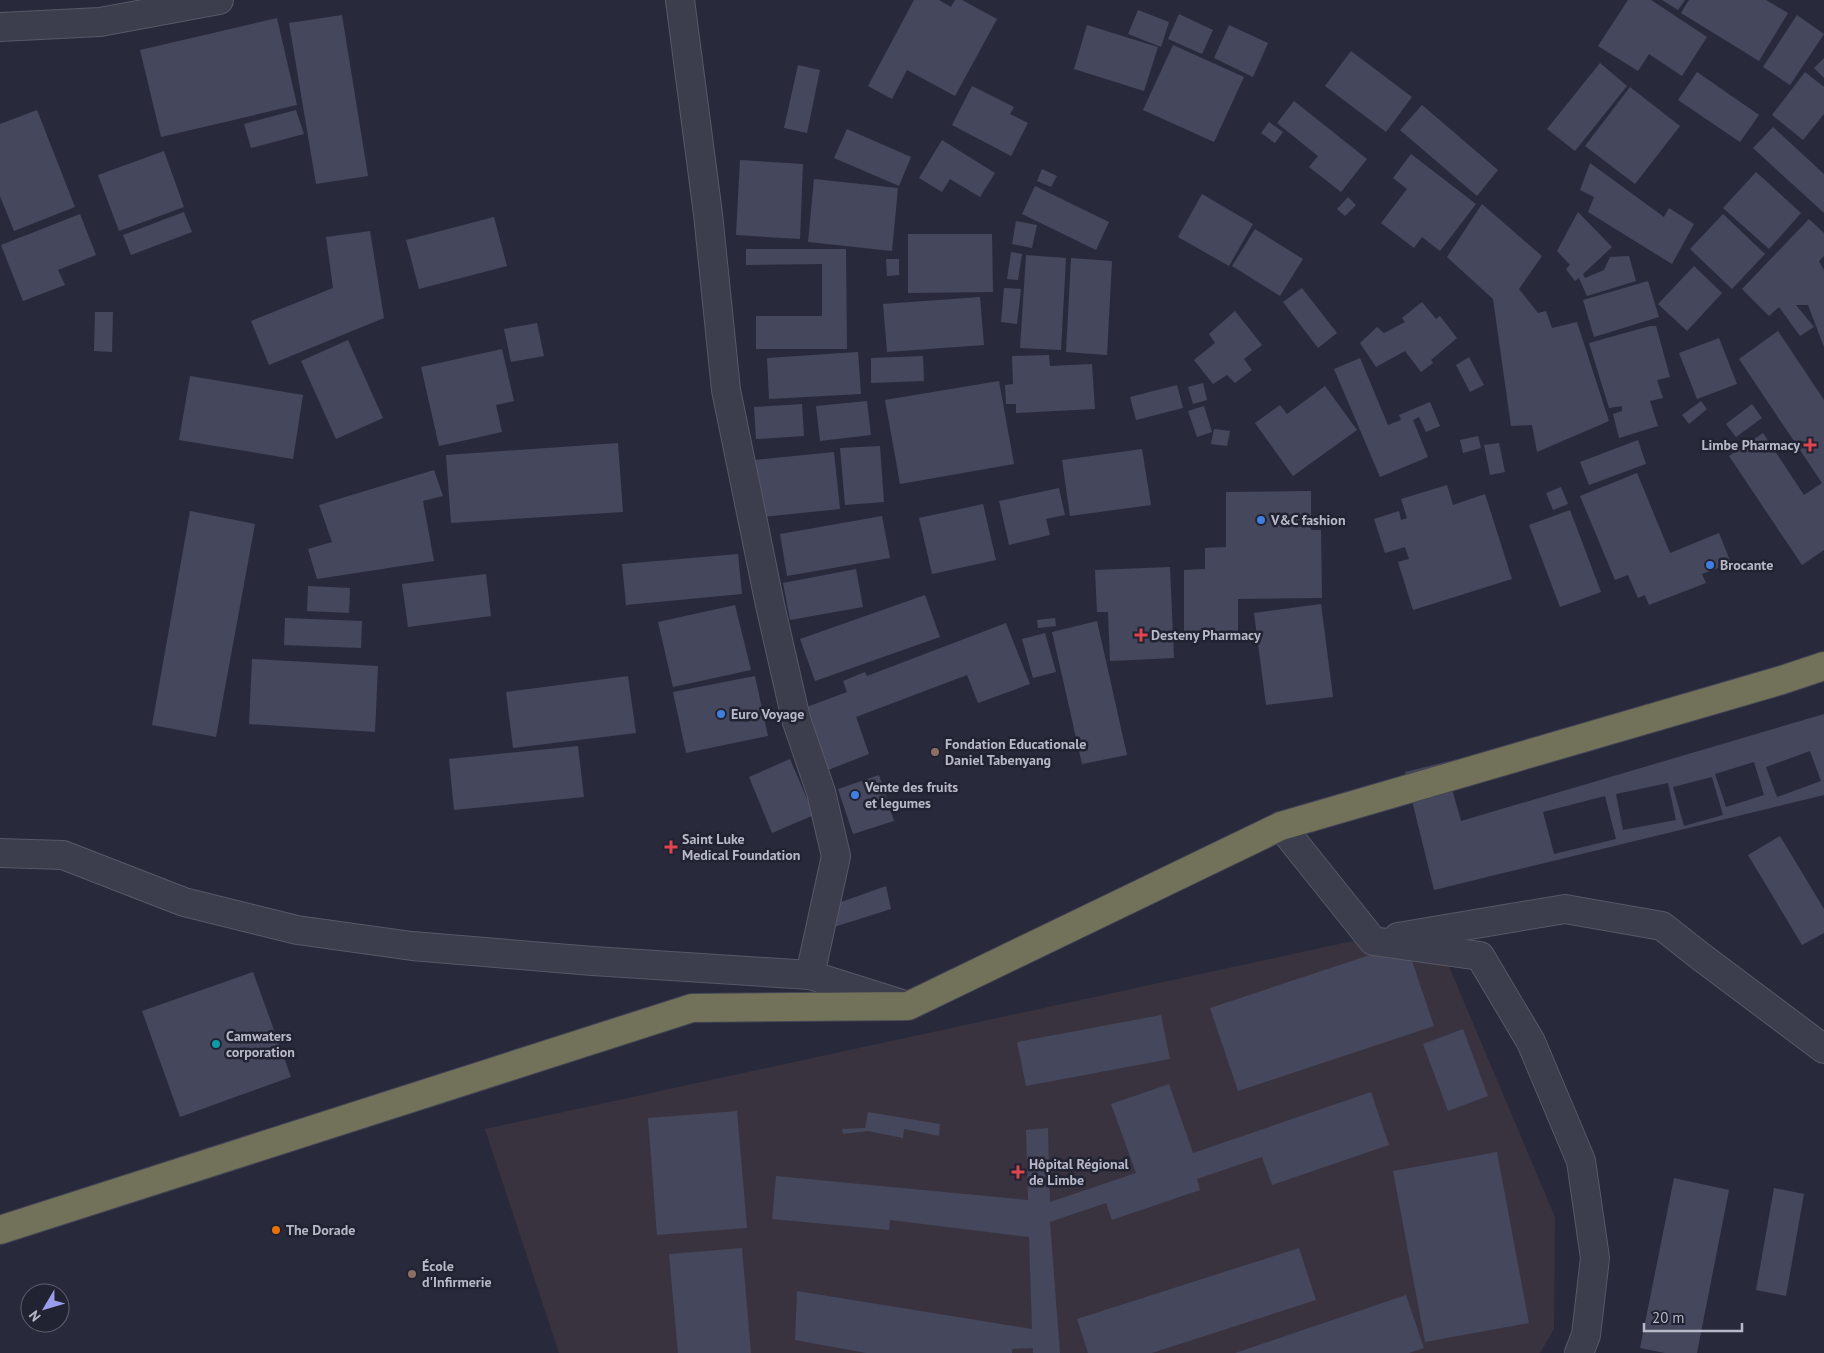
<svg xmlns="http://www.w3.org/2000/svg" width="1824" height="1353" viewBox="0 0 1824 1353" font-family="'PT Sans',sans-serif">
  <style>
    .medical { fill: #39333f }
    .building { fill: #45475c; fill-rule: evenodd }
    .lines { fill: none; stroke-linecap: round; stroke-linejoin: round }
    .minor-casing { stroke: #575868; stroke-width: 30 }
    .highway-casing { stroke: #444555; stroke-width: 30 }
    .minor { stroke: #3c3d4d; stroke-width: 28 }
    .highway { stroke: #72715a; stroke-width: 28 }
    .health-dot { fill: #e0444e; stroke: #212232; stroke-width: 2 }
    .shop-dot { fill: #3f7fe0; stroke: #212232; stroke-width: 2 }
    .education-dot { fill: #8d6e63; stroke: #212232; stroke-width: 2 }
    .culture-dot { fill: #0f9aa8; stroke: #212232; stroke-width: 2 }
    .food-dot { fill: #e8710a; stroke: #212232; stroke-width: 2 }
    .labels { text-anchor: middle; stroke-width: 5; stroke-linejoin: round; paint-order: stroke }
    .poi-label { font-size: 14px; font-weight: bold; fill: #b8b9c8; stroke: #212232; text-anchor: start }
  </style>
  <rect width="100%" height="100%" fill="#282a3c"/>
  <path class="medical" d="M 1431,924 L 1555,1217 L 1554,1329 L 1540,1353 L 559,1353 L 485,1129 Z"/>
  <g class="building">
    <path d="M 914,0 L 939,0 L 951,7 L 955,0 L 962,0 L 997,19 L 955,96 L 907,70 L 892,99 L 868,86 Z"/>
    <path d="M 1628,0 L 1651,0 L 1707,37 L 1682,76 L 1649,54 L 1638,71 L 1598,46 Z"/>
    <path d="M 1662,0 L 1685,0 L 1678,10 Z"/>
    <path d="M 1689,0 L 1766,0 L 1788,13 L 1759,61 L 1681,13 Z"/>
    <path d="M 1138,10 L 1169,22 L 1161,47 L 1128,34 Z"/>
    <path d="M 1179,14 L 1213,30 L 1202,54 L 1168,39 Z"/>
    <path d="M 342,15 L 368,176 L 316,184 L 289,23 Z"/>
    <path d="M 1797,15 L 1824,34 L 1790,85 L 1763,67 Z"/>
    <path d="M 277,18 L 297,105 L 161,137 L 140,50 Z"/>
    <path d="M 1087,25 L 1158,47 L 1144,91 L 1074,69 Z"/>
    <path d="M 1229,25 L 1268,43 L 1253,77 L 1214,58 Z"/>
    <path d="M 1173,45 L 1244,77 L 1214,142 L 1143,110 Z"/>
    <path d="M 1351,51 L 1412,97 L 1386,132 L 1325,86 Z"/>
    <path d="M 1824,58 L 1824,78 L 1814,68 Z"/>
    <path d="M 1600,63 L 1627,86 L 1575,151 L 1547,129 Z"/>
    <path d="M 798,65 L 820,70 L 807,133 L 784,128 Z"/>
    <path d="M 1697,72 L 1759,115 L 1740,142 L 1678,100 Z"/>
    <path d="M 1805,72 L 1824,87 L 1824,114 L 1803,140 L 1772,115 Z"/>
    <path d="M 972,86 L 1014,107 L 1010,114 L 1028,123 L 1011,156 L 952,125 Z"/>
    <path d="M 1630,87 L 1680,126 L 1635,184 L 1585,146 Z"/>
    <path d="M 1294,101 L 1367,159 L 1341,192 L 1309,167 L 1318,156 L 1277,123 Z"/>
    <path d="M 1422,105 L 1498,170 L 1477,196 L 1400,130 Z"/>
    <path d="M 37,110 L 75,207 L 14,231 L 0,196 L 0,124 Z"/>
    <path d="M 296,110 L 304,134 L 251,148 L 244,124 Z"/>
    <path d="M 1269,122 L 1283,132 L 1275,143 L 1261,133 Z"/>
    <path d="M 1773,127 L 1824,174 L 1824,213 L 1753,148 Z"/>
    <path d="M 847,129 L 911,157 L 899,186 L 834,158 Z"/>
    <path d="M 942,140 L 995,173 L 980,197 L 950,179 L 942,192 L 919,178 Z"/>
    <path d="M 164,151 L 184,207 L 119,231 L 98,175 Z"/>
    <path d="M 1411,154 L 1476,204 L 1440,251 L 1422,237 L 1414,248 L 1381,223 L 1407,189 L 1393,178 Z"/>
    <path d="M 740,160 L 803,164 L 800,239 L 736,235 Z"/>
    <path d="M 1590,163 L 1664,217 L 1669,208 L 1694,224 L 1672,264 L 1588,212 L 1594,197 L 1580,190 Z"/>
    <path d="M 1042,169 L 1057,176 L 1051,187 L 1037,181 Z"/>
    <path d="M 1756,172 L 1801,213 L 1769,249 L 1723,208 Z"/>
    <path d="M 814,179 L 898,188 L 892,251 L 808,242 Z"/>
    <path d="M 1035,186 L 1109,222 L 1096,250 L 1022,214 Z"/>
    <path d="M 1202,194 L 1253,224 L 1229,266 L 1178,237 Z"/>
    <path d="M 1348,197 L 1356,205 L 1345,216 L 1337,209 Z"/>
    <path d="M 1482,204 L 1542,256 L 1519,289 L 1538,313 L 1546,311 L 1552,328 L 1577,322 L 1609,421 L 1537,452 L 1532,425 L 1511,426 L 1493,299 L 1447,257 Z"/>
    <path d="M 184,212 L 192,232 L 131,255 L 123,235 Z"/>
    <path d="M 1578,212 L 1612,247 L 1583,274 L 1585,278 L 1604,270 L 1610,257 L 1629,256 L 1636,281 L 1587,296 L 1579,278 L 1575,281 L 1566,269 L 1570,265 L 1557,251 Z"/>
    <path d="M 80,214 L 96,255 L 58,270 L 65,285 L 23,301 L 1,245 Z"/>
    <path d="M 1723,214 L 1765,254 L 1732,289 L 1690,249 Z"/>
    <path d="M 494,217 L 507,266 L 419,289 L 406,240 Z"/>
    <path d="M 1809,219 L 1824,233 L 1824,256 L 1819,261 L 1824,270 L 1824,347 L 1808,305 L 1796,305 L 1814,327 L 1800,336 L 1779,307 L 1769,316 L 1742,289 Z"/>
    <path d="M 1016,221 L 1037,225 L 1032,248 L 1012,244 Z"/>
    <path d="M 1255,229 L 1303,259 L 1280,296 L 1232,266 Z"/>
    <path d="M 370,231 L 384,318 L 269,365 L 251,321 L 333,288 L 326,237 Z"/>
    <path d="M 908,234 L 992,234 L 993,292 L 908,293 Z"/>
    <path d="M 746,249 L 846,249 L 847,349 L 756,349 L 756,316 L 822,316 L 822,264 L 746,265 Z"/>
    <path d="M 1011,252 L 1022,254 L 1018,280 L 1007,279 Z"/>
    <path d="M 1026,255 L 1066,258 L 1061,350 L 1020,348 Z"/>
    <path d="M 1071,258 L 1112,261 L 1107,355 L 1066,352 Z"/>
    <path d="M 886,259 L 899,259 L 899,275 L 887,276 Z"/>
    <path d="M 1694,266 L 1722,293 L 1687,331 L 1658,304 Z"/>
    <path d="M 1648,281 L 1659,317 L 1594,337 L 1583,300 Z"/>
    <path d="M 1004,288 L 1021,289 L 1017,324 L 1001,322 Z"/>
    <path d="M 1302,288 L 1337,333 L 1318,348 L 1283,302 Z"/>
    <path d="M 980,297 L 984,345 L 887,352 L 883,304 Z"/>
    <path d="M 1422,302 L 1436,319 L 1440,316 L 1457,338 L 1431,360 L 1433,363 L 1421,372 L 1405,351 L 1376,367 L 1360,343 L 1377,327 L 1384,333 L 1405,322 L 1402,318 Z"/>
    <path d="M 1235,311 L 1262,345 L 1244,359 L 1252,370 L 1235,383 L 1227,375 L 1213,384 L 1194,360 L 1215,343 L 1209,334 Z"/>
    <path d="M 95,312 L 113,312 L 112,352 L 94,351 Z"/>
    <path d="M 537,323 L 544,356 L 511,362 L 504,329 Z"/>
    <path d="M 1650,326 L 1656,326 L 1670,377 L 1657,380 L 1663,398 L 1650,401 L 1658,426 L 1619,438 L 1613,414 L 1622,411 L 1622,406 L 1609,408 L 1589,343 Z"/>
    <path d="M 1778,331 L 1824,400 L 1824,550 L 1802,565 L 1729,456 L 1763,433 L 1804,495 L 1822,483 L 1739,359 Z"/>
    <path d="M 1719,338 L 1737,384 L 1697,399 L 1679,353 Z"/>
    <path d="M 348,340 L 383,418 L 336,439 L 301,361 Z"/>
    <path d="M 502,349 L 514,401 L 496,405 L 502,432 L 439,446 L 421,367 Z"/>
    <path d="M 858,352 L 861,394 L 769,399 L 767,358 Z"/>
    <path d="M 1049,355 L 1050,366 L 1092,364 L 1095,409 L 1016,413 L 1016,404 L 1006,404 L 1005,385 L 1013,384 L 1012,356 Z"/>
    <path d="M 923,356 L 924,381 L 871,383 L 871,358 Z"/>
    <path d="M 1469,357 L 1484,385 L 1470,392 L 1456,365 Z"/>
    <path d="M 1360,358 L 1388,425 L 1401,420 L 1399,415 L 1430,402 L 1440,426 L 1426,432 L 1419,417 L 1413,420 L 1428,457 L 1380,477 L 1334,369 Z"/>
    <path d="M 190,376 L 303,395 L 293,459 L 179,440 Z"/>
    <path d="M 999,381 L 1014,464 L 900,484 L 885,400 Z"/>
    <path d="M 1203,383 L 1207,400 L 1193,404 L 1188,387 Z"/>
    <path d="M 1177,385 L 1183,408 L 1136,420 L 1130,397 Z"/>
    <path d="M 1325,386 L 1357,430 L 1293,476 L 1255,423 L 1280,405 L 1287,414 Z"/>
    <path d="M 867,401 L 871,435 L 820,441 L 816,406 Z"/>
    <path d="M 1701,401 L 1707,409 L 1689,424 L 1682,415 Z"/>
    <path d="M 802,404 L 804,436 L 756,439 L 754,407 Z"/>
    <path d="M 1752,404 L 1762,418 L 1736,437 L 1726,424 Z"/>
    <path d="M 1204,406 L 1212,432 L 1197,437 L 1188,411 Z"/>
    <path d="M 1214,429 L 1230,431 L 1227,446 L 1211,444 Z"/>
    <path d="M 1478,436 L 1481,448 L 1463,453 L 1460,440 Z"/>
    <path d="M 1638,440 L 1646,464 L 1589,485 L 1580,462 Z"/>
    <path d="M 618,443 L 623,512 L 451,523 L 446,455 Z"/>
    <path d="M 1499,443 L 1505,472 L 1490,475 L 1484,445 Z"/>
    <path d="M 880,446 L 884,502 L 845,505 L 840,448 Z"/>
    <path d="M 1142,449 L 1151,505 L 1070,516 L 1062,460 Z"/>
    <path d="M 834,452 L 840,509 L 761,517 L 755,460 Z"/>
    <path d="M 434,470 L 443,496 L 423,501 L 434,561 L 317,579 L 308,549 L 332,542 L 319,505 Z"/>
    <path d="M 1637,473 L 1670,553 L 1719,533 L 1731,563 L 1702,574 L 1706,583 L 1649,605 L 1645,595 L 1638,598 L 1628,575 L 1615,580 L 1580,496 Z"/>
    <path d="M 1447,485 L 1453,505 L 1485,494 L 1512,579 L 1413,610 L 1398,562 L 1409,559 L 1405,547 L 1385,553 L 1374,519 L 1399,511 L 1401,520 L 1407,518 L 1401,499 Z"/>
    <path d="M 1561,487 L 1568,504 L 1553,510 L 1546,493 Z"/>
    <path d="M 1059,488 L 1065,515 L 1046,519 L 1050,535 L 1009,545 L 999,501 Z"/>
    <path d="M 1311,491 L 1311,530 L 1321,530 L 1322,598 L 1238,599 L 1238,632 L 1184,633 L 1184,570 L 1205,569 L 1205,548 L 1226,547 L 1226,492 Z"/>
    <path d="M 983,504 L 996,560 L 932,574 L 919,518 Z"/>
    <path d="M 1570,510 L 1601,592 L 1560,607 L 1529,525 Z"/>
    <path d="M 190,511 L 255,524 L 216,737 L 152,725 Z"/>
    <path d="M 882,516 L 890,558 L 787,576 L 780,534 Z"/>
    <path d="M 738,554 L 742,594 L 626,605 L 622,564 Z"/>
    <path d="M 1170,567 L 1174,658 L 1110,661 L 1108,612 L 1097,612 L 1095,570 Z"/>
    <path d="M 856,569 L 863,607 L 790,620 L 783,583 Z"/>
    <path d="M 486,574 L 491,616 L 408,627 L 402,584 Z"/>
    <path d="M 308,586 L 350,588 L 349,613 L 307,611 Z"/>
    <path d="M 925,595 L 940,637 L 815,681 L 800,639 Z"/>
    <path d="M 1321,604 L 1333,697 L 1266,705 L 1254,613 Z"/>
    <path d="M 735,605 L 751,670 L 673,687 L 658,622 Z"/>
    <path d="M 285,618 L 362,621 L 361,648 L 284,645 Z"/>
    <path d="M 1055,618 L 1056,626 L 1038,628 L 1037,620 Z"/>
    <path d="M 1097,621 L 1127,755 L 1082,764 L 1052,632 Z"/>
    <path d="M 1006,623 L 1030,684 L 978,703 L 967,675 L 856,717 L 869,754 L 828,770 L 804,708 L 847,692 L 843,681 L 865,672 L 867,676 Z"/>
    <path d="M 1045,633 L 1056,672 L 1033,678 L 1022,639 Z"/>
    <path d="M 252,659 L 378,666 L 375,732 L 249,724 Z"/>
    <path d="M 1824,670 L 1452,789 L 1461,821 L 1824,714 L 1824,795 L 1434,890 L 1405,772 ZM 1810,751 L 1821,781 L 1777,797 L 1766,767 ZM 1754,762 L 1764,795 L 1726,807 L 1715,774 ZM 1712,777 L 1723,815 L 1684,826 L 1673,787 ZM 1668,783 L 1676,820 L 1623,830 L 1616,794 ZM 1605,796 L 1616,839 L 1554,854 L 1543,812 Z"/>
    <path d="M 628,676 L 636,733 L 513,748 L 506,692 Z"/>
    <path d="M 755,676 L 768,736 L 686,753 L 673,692 Z"/>
    <path d="M 578,746 L 584,797 L 454,810 L 449,759 Z"/>
    <path d="M 790,759 L 814,815 L 772,833 L 749,777 Z"/>
    <path d="M 879,775 L 894,821 L 853,834 L 838,789 Z"/>
    <path d="M 1780,836 L 1824,909 L 1824,933 L 1802,945 L 1748,855 Z"/>
    <path d="M 886,886 L 891,909 L 834,927 L 830,906 Z"/>
    <path d="M 1406,943 L 1434,1026 L 1238,1091 L 1210,1008 Z"/>
    <path d="M 253,972 L 291,1077 L 180,1117 L 142,1011 Z"/>
    <path d="M 1161,1015 L 1170,1059 L 1026,1086 L 1017,1042 Z"/>
    <path d="M 1463,1029 L 1488,1096 L 1448,1111 L 1423,1044 Z"/>
    <path d="M 1169,1084 L 1193,1153 L 1371,1092 L 1389,1145 L 1272,1185 L 1262,1157 L 1197,1179 L 1200,1190 L 1112,1220 L 1106,1203 L 1050,1222 L 1060,1353 L 1033,1353 L 1033,1348 L 1012,1349 L 1012,1353 L 866,1353 L 795,1340 L 797,1291 L 1032,1329 L 1029,1237 L 890,1220 L 889,1230 L 772,1219 L 776,1176 L 1028,1200 L 1026,1130 L 1048,1128 L 1050,1202 L 1136,1173 L 1111,1104 Z"/>
    <path d="M 737,1111 L 747,1228 L 657,1235 L 648,1118 Z"/>
    <path d="M 868,1112 L 940,1124 L 939,1136 L 904,1129 L 903,1138 L 868,1131 L 843,1134 L 842,1129 L 865,1128 Z"/>
    <path d="M 1497,1152 L 1529,1323 L 1425,1342 L 1393,1171 Z"/>
    <path d="M 1674,1178 L 1729,1190 L 1697,1353 L 1665,1353 L 1640,1348 Z"/>
    <path d="M 1774,1188 L 1804,1194 L 1786,1296 L 1756,1290 Z"/>
    <path d="M 742,1248 L 751,1353 L 678,1353 L 669,1254 Z"/>
    <path d="M 1299,1248 L 1316,1300 L 1152,1353 L 1088,1353 L 1077,1319 Z"/>
    <path d="M 1406,1295 L 1424,1348 L 1409,1353 L 1235,1353 Z"/>
  </g>
  <g class="lines">
    <g class="minor-casing">
      <g id="minor">
        <path d="M 680,0 L 708,214 L 726,390 L 770,605 L 796,719 L 821,792 L 836,856 L 810,975"/>
        <path d="M 0,27 L 100,22 L 219,0"/>
        <path d="M 1281,826 L 1373,941 L 1480,956 L 1531,1042 L 1581,1161 L 1595,1258 L 1586,1335 L 1579,1353"/>
        <path d="M 0,853 L 63,855 L 184,902 L 297,930 L 412,946 L 593,961 L 810,975 L 902,1004"/>
        <path d="M 1398,937 L 1565,909 L 1662,926 L 1700,956 L 1824,1049"/>
      </g>
    </g>
    <g class="highway-casing">
      <path id="highway" d="M 0,1230 L 692,1008 L 908,1006 L 1281,826 L 1782,680 L 1824,666"/>
    </g>
    <use href="#minor" class="minor"/>
    <use href="#highway" class="highway"/>
  </g>
  <g class="health-dot">
    <path d="M1807.5 437.5h5v5h5v5h-5v5h-5v-5h-5v-5h5z"/>
    <path d="M1138.5 627.5h5v5h5v5h-5v5h-5v-5h-5v-5h5z"/>
    <path d="M668.5 839.5h5v5h5v5h-5v5h-5v-5h-5v-5h5z"/>
    <path d="M1015.5 1164.5h5v5h5v5h-5v5h-5v-5h-5v-5h5z"/>
  </g>
  <g class="shop-dot">
    <circle cx="1261" cy="520" r="5"/>
    <circle cx="1710" cy="565" r="5"/>
    <circle cx="721" cy="714" r="5"/>
    <circle cx="855" cy="795" r="5"/>
  </g>
  <g class="education-dot">
    <circle cx="935" cy="752" r="5"/>
    <circle cx="412" cy="1274" r="5"/>
  </g>
  <circle class="culture-dot" cx="216" cy="1044" r="5"/>
  <circle class="food-dot" cx="276" cy="1230" r="5"/>
  <g class="labels">
    <g class="poi-label">
      <text x="1800" y="450" text-anchor="end">Limbe Pharmacy</text>
      <text x="1271" y="525">V&amp;C fashion</text>
      <text x="1720" y="570">Brocante</text>
      <text x="1151" y="640">Desteny Pharmacy</text>
      <text x="731" y="719">Euro Voyage</text>
      <text x="945" y="749">Fondation Educationale<tspan x="945" dy="16">Daniel Tabenyang</tspan></text>
      <text x="865" y="792">Vente des fruits<tspan x="865" dy="16">et legumes</tspan></text>
      <text x="682" y="844">Saint Luke<tspan x="682" dy="16">Medical Foundation</tspan></text>
      <text x="226" y="1041">Camwaters<tspan x="226" dy="16">corporation</tspan></text>
      <text x="1029" y="1169">Hôpital Régional<tspan x="1029" dy="16">de Limbe</tspan></text>
      <text x="286" y="1235">The Dorade</text>
      <text x="422" y="1271">École<tspan x="422" dy="16">d'Infirmerie</tspan></text>
    </g>
  </g>
  <g transform="translate(45 1308) rotate(232)"><circle r="24" fill="#212232" stroke="#5d5e6e"/>
  <path d="M0-4L9 19L0 12L-9 19Z" fill="#9a9deb"/>
  <text y="-8" font-size="14" font-weight="bold" text-anchor="middle" fill="#b8b9c8">N</text>
  </g>
  <path d="M1644 1323v8h98v-8" fill="none" stroke="#b8b9c8" stroke-width="2.5"/>
  <text x="1652" y="1323" font-size="15" fill="#b8b9c8" stroke="#212232" stroke-width="4" paint-order="stroke">20 m</text>
</svg>
